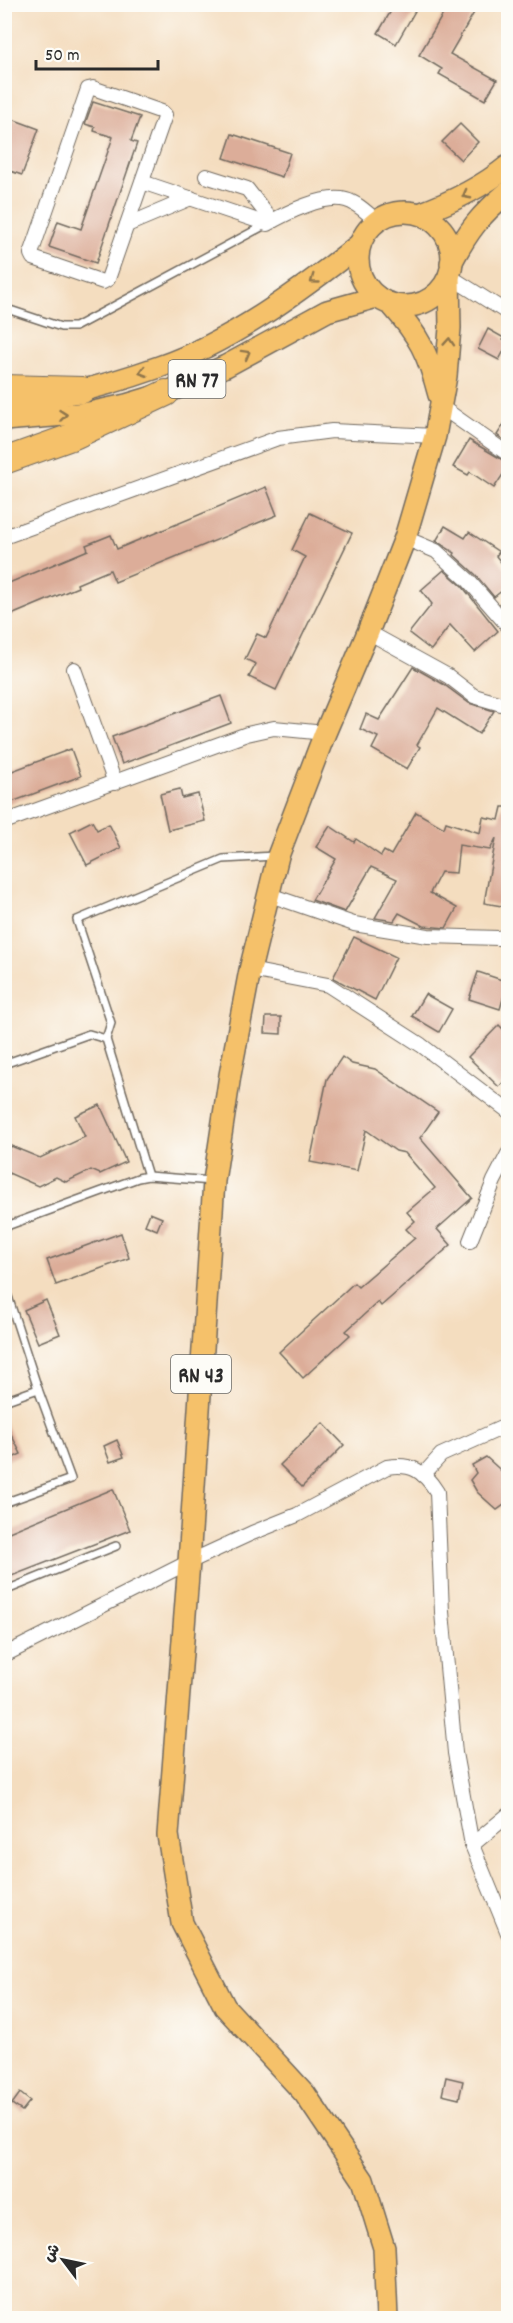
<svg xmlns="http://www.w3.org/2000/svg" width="513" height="2323" viewBox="0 0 513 2323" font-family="Dekko,'Playpen Sans Arabic',sans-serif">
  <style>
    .building { fill: #dcad99 }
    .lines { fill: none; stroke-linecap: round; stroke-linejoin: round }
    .lane-casing { stroke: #71695f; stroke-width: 10 }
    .street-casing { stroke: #71695f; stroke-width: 16 }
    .primary-casing { stroke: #71695f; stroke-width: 24 }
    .highway-casing { stroke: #71695f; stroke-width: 28 }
    .lane { stroke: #fff; stroke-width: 7 }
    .street { stroke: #fff; stroke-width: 14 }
    .primary { stroke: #f5c16b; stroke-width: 21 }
    .highway { stroke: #f5c16b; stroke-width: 26 }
    .oneway { stroke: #90764b }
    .labels { text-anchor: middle; stroke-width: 5; stroke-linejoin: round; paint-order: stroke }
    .shield { fill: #fdfcf7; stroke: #6a6a68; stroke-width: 1.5 }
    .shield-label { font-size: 22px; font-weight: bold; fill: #2b2b2b }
  </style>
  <rect width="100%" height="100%" fill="#fdfcf7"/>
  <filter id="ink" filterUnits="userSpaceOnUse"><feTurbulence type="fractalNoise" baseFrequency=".0167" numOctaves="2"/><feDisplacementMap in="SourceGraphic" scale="12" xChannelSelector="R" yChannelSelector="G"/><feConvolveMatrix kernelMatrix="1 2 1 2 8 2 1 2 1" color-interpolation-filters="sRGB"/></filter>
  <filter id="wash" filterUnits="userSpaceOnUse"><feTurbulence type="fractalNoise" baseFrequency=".008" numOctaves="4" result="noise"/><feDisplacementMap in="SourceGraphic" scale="24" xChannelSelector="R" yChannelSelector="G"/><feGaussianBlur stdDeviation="1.35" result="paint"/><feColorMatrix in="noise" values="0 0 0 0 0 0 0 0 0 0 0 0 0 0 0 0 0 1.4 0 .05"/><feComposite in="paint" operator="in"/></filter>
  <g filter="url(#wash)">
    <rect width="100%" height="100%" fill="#f4ddbf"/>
    <g id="blocks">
      <g class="building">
        <path d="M 395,4 L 419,4 L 396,44 L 378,33 Z"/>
        <path d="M 449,4 L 479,4 L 450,54 L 497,80 L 485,100 L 439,74 L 442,69 L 419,55 Z"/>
        <path d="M 93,102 L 140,117 L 131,141 L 137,143 L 96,263 L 49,247 L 58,221 L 81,229 L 113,137 L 94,131 L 95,127 L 85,124 Z"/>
        <path d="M 4,116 L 39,129 L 22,175 L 4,169 Z"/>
        <path d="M 460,124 L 478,142 L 461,160 L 442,142 Z"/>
        <path d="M 232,134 L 290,153 L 282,177 L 224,158 Z"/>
        <path d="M 488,329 L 504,338 L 503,340 L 508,343 L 499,360 L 478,349 Z"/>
        <path d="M 508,418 L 508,443 L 497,435 Z"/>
        <path d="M 469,440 L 508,463 L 508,467 L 494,488 L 470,472 L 468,475 L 453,467 Z"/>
        <path d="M 266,487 L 277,515 L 115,582 L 110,570 L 77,584 L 78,587 L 4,618 L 4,585 L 88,550 L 86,545 L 111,535 L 117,549 Z"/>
        <path d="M 310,513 L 352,533 L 276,690 L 249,677 L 256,664 L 245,659 L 257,634 L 266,638 L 305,557 L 292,550 Z"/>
        <path d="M 445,526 L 465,538 L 469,532 L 499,552 L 496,556 L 508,571 L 508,586 L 494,597 L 475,574 L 454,555 L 455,553 L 436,541 Z"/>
        <path d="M 444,570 L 462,586 L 498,631 L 475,652 L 450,625 L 431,650 L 409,633 L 432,604 L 421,590 Z"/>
        <path d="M 413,667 L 443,684 L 469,703 L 494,711 L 479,734 L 438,708 L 417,745 L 420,747 L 407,769 L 372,749 L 378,737 L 360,729 L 366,714 L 379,720 Z"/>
        <path d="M 221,696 L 231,723 L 122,764 L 112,737 Z"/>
        <path d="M 71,749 L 81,776 L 4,805 L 4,774 Z"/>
        <path d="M 180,789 L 182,798 L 198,794 L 205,821 L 168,830 L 160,794 Z"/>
        <path d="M 502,807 L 508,807 L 508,907 L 484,903 L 496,838 L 490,850 L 459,845 L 456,873 L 441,872 L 430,893 L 457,908 L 446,928 L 424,926 L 399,913 L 394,921 L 375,918 L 397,879 L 371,867 L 345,912 L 312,900 L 336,859 L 316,847 L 330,826 L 354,842 L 356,839 L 381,856 L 384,851 L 391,855 L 416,812 L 444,828 L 446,822 L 480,833 L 483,817 L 499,820 Z"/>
        <path d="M 92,821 L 97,830 L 109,824 L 121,848 L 87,865 L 70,832 Z"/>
        <path d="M 354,937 L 396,957 L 375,1000 L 333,978 Z"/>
        <path d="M 478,972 L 508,982 L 500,1009 L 469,999 Z"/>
        <path d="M 425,994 L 452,1009 L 439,1032 L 412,1016 Z"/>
        <path d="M 266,1017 L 281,1017 L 281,1034 L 265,1033 Z"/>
        <path d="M 499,1025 L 508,1034 L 508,1077 L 499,1087 L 468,1057 Z"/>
        <path d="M 342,1057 L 352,1064 L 375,1069 L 438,1112 L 420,1138 L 472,1198 L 437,1229 L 451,1245 L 381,1306 L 378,1302 L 346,1331 L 350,1335 L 303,1378 L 279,1352 L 354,1283 L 358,1287 L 415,1238 L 406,1229 L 415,1221 L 407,1212 L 435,1188 L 405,1153 L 396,1151 L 366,1130 L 357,1171 L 310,1162 L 327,1079 Z"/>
        <path d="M 100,1105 L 126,1162 L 100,1174 L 91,1170 L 66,1182 L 56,1177 L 38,1186 L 4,1171 L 4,1161 L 11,1146 L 40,1158 L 85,1137 L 75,1116 Z"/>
        <path d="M 150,1213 L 162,1218 L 157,1230 L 145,1225 Z"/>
        <path d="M 121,1233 L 129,1258 L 56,1285 L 47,1260 Z"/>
        <path d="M 46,1300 L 60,1334 L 38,1343 L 24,1310 Z"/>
        <path d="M 4,1420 L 21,1454 L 4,1462 Z"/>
        <path d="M 323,1423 L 344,1445 L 302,1487 L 280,1465 Z"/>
        <path d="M 117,1440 L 124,1457 L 110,1462 L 104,1446 Z"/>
        <path d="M 486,1457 L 508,1477 L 508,1502 L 497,1510 L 477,1492 L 470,1480 L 476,1473 L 472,1465 Z"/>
        <path d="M 113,1489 L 130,1530 L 4,1579 L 4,1534 Z"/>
        <path d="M 446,2077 L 463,2081 L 459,2099 L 442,2095 Z"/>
        <path d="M 20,2093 L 30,2101 L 22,2111 L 12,2104 Z"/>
      </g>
    </g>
  </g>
  <g filter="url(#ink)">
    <use href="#blocks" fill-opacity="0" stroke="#71695f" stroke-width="1.5"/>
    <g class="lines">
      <g class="lane-casing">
        <g id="lane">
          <path d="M 4,308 L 61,327 L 75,327 L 267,224"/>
          <path d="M 106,1039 L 111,1023 L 77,920 L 223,859 L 275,856"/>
          <path d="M 4,1064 L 89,1034 L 106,1039 L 148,1176"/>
          <path d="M 4,1212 L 9,1225"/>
          <path d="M 4,1227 L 138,1178 L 148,1176 L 212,1181"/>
          <path d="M 4,1284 L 38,1389 L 71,1479 L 4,1503"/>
          <path d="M 4,1401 L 38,1389"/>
          <path d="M 4,1591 L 116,1546"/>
        </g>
      </g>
      <g class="street-casing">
        <g id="street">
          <path d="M 93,88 L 162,112 L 165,115 L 108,279 L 103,282 L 33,258 L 31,254 L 88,89 Z"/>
          <path d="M 206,176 L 247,189 L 272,221"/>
          <path d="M 142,182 L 267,224 C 286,213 324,194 346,200 C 358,203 368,214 377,221"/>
          <path d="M 127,225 L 191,198"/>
          <path d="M 449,276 L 508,313"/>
          <path d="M 440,406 L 508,454"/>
          <path d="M 4,537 L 278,438 L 332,431 L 435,436"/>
          <path d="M 405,538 L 436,551 L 468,580 L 508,626"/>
          <path d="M 368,632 L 448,676 L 474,696 L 508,706"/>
          <path d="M 74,669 L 115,783"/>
          <path d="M 4,822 L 247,734 L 274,728 L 325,733"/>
          <path d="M 267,894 L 354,924 L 428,936 L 499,938 L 508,935"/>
          <path d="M 250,970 L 328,985 L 421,1045 L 508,1111"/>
          <path d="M 470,1241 L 494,1181 L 508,1154"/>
          <path d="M 423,1475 L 441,1455 L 508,1425"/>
          <path d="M 4,1655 L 189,1562 L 252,1533 L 297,1515 L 387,1467 C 412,1463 424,1471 437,1492 L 442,1612 L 455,1753 L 472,1845 L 508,1933"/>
          <path d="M 472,1845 L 508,1815"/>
        </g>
      </g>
      <g class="primary-casing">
        <g id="primary">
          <circle cx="405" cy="259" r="47"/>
          <path d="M 419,214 C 452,202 481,188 508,166"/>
          <path d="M 451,263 C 468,231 480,215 508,192"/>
          <path d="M 391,304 C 419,336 428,353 439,395"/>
          <path d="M 4,405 C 23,406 44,398 63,395 C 95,388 128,378 159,367 C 231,342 300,291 360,244"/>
          <path d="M 4,420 L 89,413 L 126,405 L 166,393 L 226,366 L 327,311 L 377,297"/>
          <path d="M 387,2318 L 384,2248 L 363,2180 L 305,2094 L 225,2007 L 182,1923 L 168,1835 L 189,1562 L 214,1181 L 230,1075 L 250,970 L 278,856 L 325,733 L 368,632 L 405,538 L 435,436 L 446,376 L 450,328 L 449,276"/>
        </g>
      </g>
      <g class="highway-casing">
        <g id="highway">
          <path d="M 4,388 L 82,390"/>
          <path d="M 4,461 L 74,436 L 166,393"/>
        </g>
      </g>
      <use href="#lane" class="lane"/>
      <use href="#street" class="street"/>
      <use href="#primary" class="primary"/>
      <use href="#highway" class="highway"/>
    </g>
    <defs><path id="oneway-chevron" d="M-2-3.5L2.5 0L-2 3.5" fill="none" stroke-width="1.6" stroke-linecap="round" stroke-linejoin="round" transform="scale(1.5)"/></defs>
    <g class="oneway">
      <use href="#oneway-chevron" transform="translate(466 195) rotate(152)"/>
      <use href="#oneway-chevron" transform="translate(314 280) rotate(144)"/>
      <use href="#oneway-chevron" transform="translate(449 342) rotate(-86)"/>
      <use href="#oneway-chevron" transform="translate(246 354) rotate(-29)"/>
      <use href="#oneway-chevron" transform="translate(143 372) rotate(163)"/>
      <use href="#oneway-chevron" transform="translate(63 415) rotate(-6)"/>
    </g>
  </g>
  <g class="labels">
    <g class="shield">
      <rect x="168.5" y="360" width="57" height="38" rx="4.5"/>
      <rect x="171" y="1355" width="60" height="38" rx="4.5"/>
    </g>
    <g class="shield-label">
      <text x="197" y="387">RN 77</text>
      <text x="201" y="1382">RN 43</text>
    </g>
  </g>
  <rect width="513" height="2323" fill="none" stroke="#fdfcf7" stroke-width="24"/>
  <g transform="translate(63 2260) rotate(302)" stroke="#fdfcf7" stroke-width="4.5" paint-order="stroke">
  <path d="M0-4.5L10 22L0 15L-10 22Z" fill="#2b2b2b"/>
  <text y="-9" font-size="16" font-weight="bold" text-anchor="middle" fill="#2b2b2b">ش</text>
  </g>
  <path d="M36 60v9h122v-9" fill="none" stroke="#2b2b2b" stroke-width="3"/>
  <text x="45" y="60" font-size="18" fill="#2b2b2b" stroke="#fdfcf7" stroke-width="4.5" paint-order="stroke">50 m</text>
</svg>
